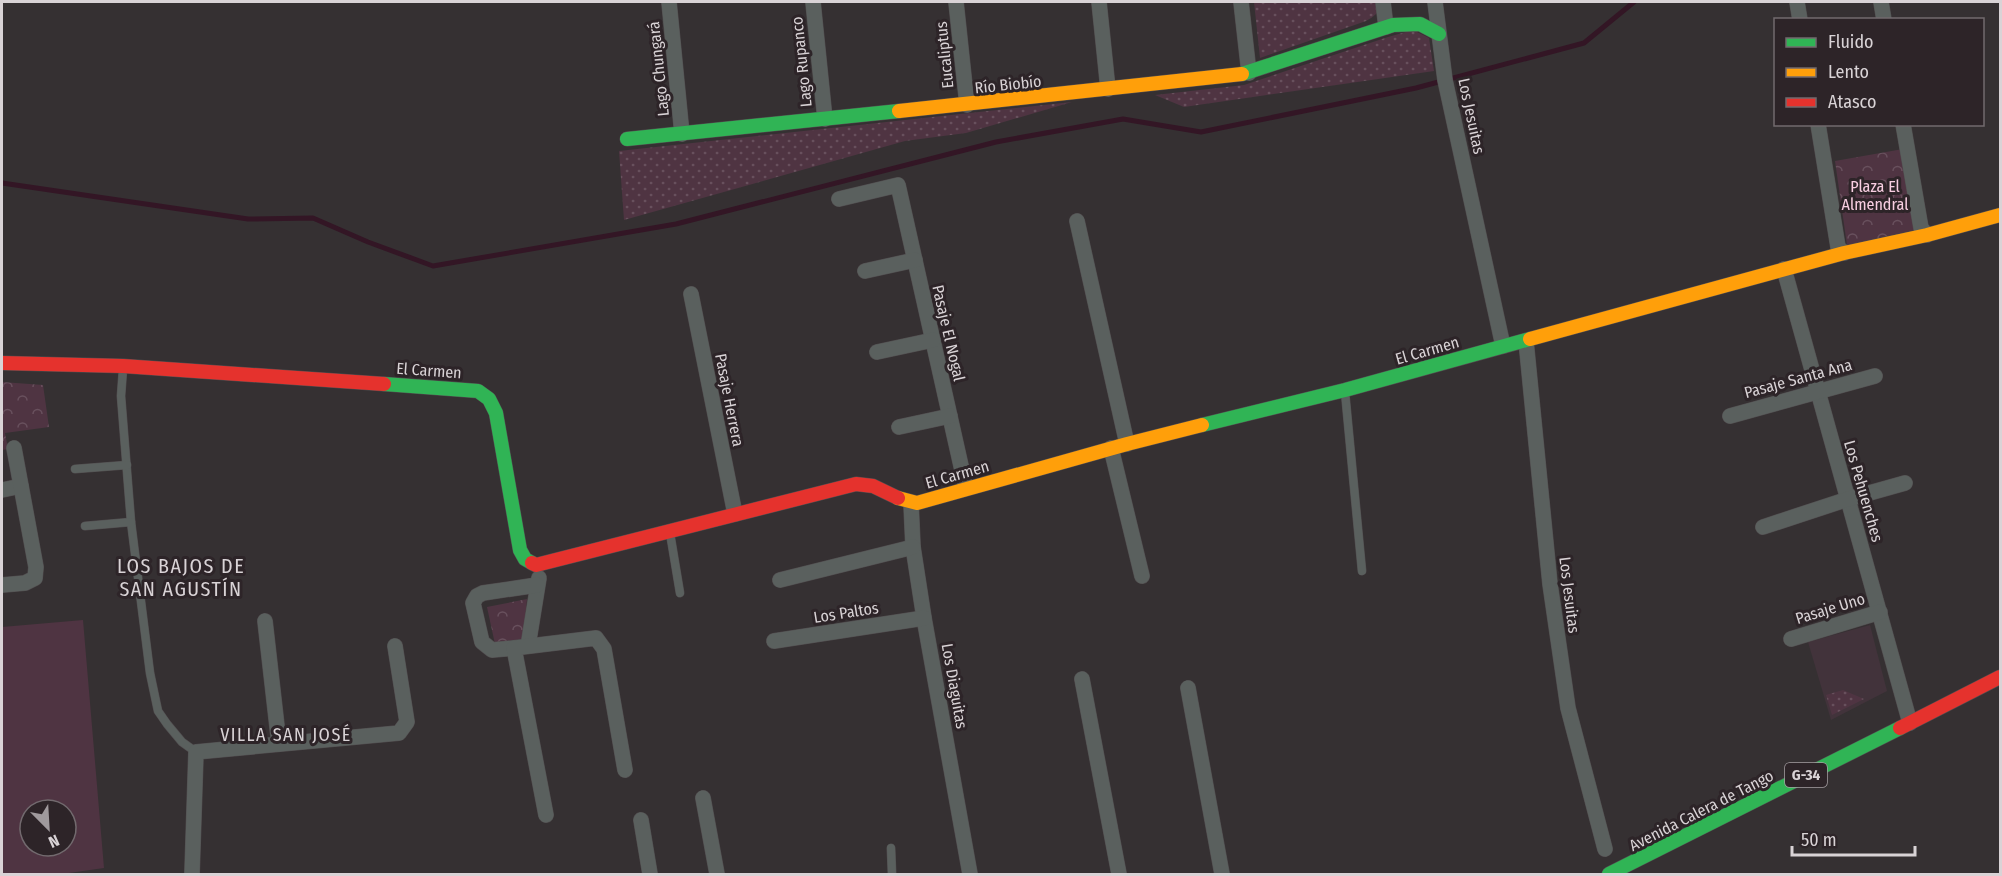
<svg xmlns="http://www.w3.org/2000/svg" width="2002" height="876" viewBox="0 0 2002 876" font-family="'Fira Sans Condensed',sans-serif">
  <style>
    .built { fill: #42333b }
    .grass { fill: url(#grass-dots) }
    .park { fill: url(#park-crowns) }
    .garden { fill: #4f3442; fill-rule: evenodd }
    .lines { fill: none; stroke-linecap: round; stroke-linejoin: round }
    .stream { stroke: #331625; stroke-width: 5 }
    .lane-casing { stroke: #524e50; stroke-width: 9 }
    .street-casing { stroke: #524e50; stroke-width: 16 }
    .fast-casing { stroke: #524e50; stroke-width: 15 }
    .slow-casing { stroke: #524e50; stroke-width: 15 }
    .jam-casing { stroke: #524e50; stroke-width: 15 }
    .lane { stroke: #5a605e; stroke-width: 8 }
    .street { stroke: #5a605e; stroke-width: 15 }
    .fast { stroke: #30b455; stroke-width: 14 }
    .slow { stroke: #ff9f0a; stroke-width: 14 }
    .jam { stroke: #e5322d; stroke-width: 14 }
    .labels { text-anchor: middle; stroke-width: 6; stroke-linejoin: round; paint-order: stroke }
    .shield { fill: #2d2428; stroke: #a59ea2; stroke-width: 1.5 }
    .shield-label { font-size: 15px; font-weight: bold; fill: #d9d3d6 }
    .street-label { font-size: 16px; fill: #d9d3d6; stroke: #2d2428 }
    .park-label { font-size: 16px; fill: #f8cee1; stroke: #2d2428 }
    .neighbourhood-label { font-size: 18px; letter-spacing: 1.5px; fill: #d9d3d6; stroke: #2d2428 }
    .quarter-label { font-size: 20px; letter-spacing: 1.5px; fill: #d9d3d6; stroke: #2d2428 }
  </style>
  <defs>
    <pattern id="grass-dots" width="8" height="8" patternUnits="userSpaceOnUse" patternTransform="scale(1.5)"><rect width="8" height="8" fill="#4f3442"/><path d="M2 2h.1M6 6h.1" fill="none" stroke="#68505d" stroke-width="1.8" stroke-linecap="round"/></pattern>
    <pattern id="park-crowns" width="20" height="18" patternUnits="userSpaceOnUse" patternTransform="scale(1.5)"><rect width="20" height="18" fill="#4f3442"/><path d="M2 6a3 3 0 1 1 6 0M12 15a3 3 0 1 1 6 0" fill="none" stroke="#68505d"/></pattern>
  </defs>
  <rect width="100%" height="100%" fill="#353032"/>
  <path class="built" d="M 1870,625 L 1887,691 L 1831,720 L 1808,642 Z"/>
  <g class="grass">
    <path d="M 1254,2 L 1379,2 C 1380,13 1375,16 1366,21 L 1260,58 Z"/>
    <path d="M 1413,30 L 1429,38 L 1434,71 L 1184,107 L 1155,95 L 1244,85 L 1388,37 Z"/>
    <path d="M 1072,102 L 966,133 L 905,141 L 624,220 L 619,151 Z"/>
    <path d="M 1843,690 L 1864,699 L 1832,715 L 1826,695 Z"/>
  </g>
  <g class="park">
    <path d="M 1903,149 L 1915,230 L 1847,245 L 1835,161 Z"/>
    <path d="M 2,382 L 43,385 L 49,427 L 5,433 L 8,449 L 2,450 Z"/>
    <path d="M 527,599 L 523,639 L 495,644 L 487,607 Z"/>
  </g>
  <path class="garden" d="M 83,620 L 104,868 L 62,874 L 2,874 L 2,627 ZM 30,810 L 66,810 L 66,846 L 30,846 Z"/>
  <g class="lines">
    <path class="stream" d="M 2,183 L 248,219 L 313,218 L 368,242 L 433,266 L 676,224 L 996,142 L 1123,119 L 1201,132 L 1416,88 L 1584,43 L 1634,2"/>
    <g class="lane-casing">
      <g id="lane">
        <path d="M 123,369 L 121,396 L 131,522 L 150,673 L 158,711 L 167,724 L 182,742 L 196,752"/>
        <path d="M 1345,392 L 1362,571"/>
        <path d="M 75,469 L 127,465"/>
        <path d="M 85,526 L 131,522"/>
        <path d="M 670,533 L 680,593"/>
        <path d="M 891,848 L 892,874"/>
      </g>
    </g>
    <g class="street-casing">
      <g id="street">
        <path d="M 669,2 L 682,134"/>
        <path d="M 813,2 L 825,119"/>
        <path d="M 956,2 L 967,105"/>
        <path d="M 1099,2 L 1108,89"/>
        <path d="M 1241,2 L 1249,73"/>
        <path d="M 1383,2 L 1386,27"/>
        <path d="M 1435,2 L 1445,80 L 1503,346"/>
        <path d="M 1797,2 L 1800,20"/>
        <path d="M 1881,2 L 1884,20"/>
        <path d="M 1818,124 L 1838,247 L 1844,253"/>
        <path d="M 1903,124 L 1921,228 L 1927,235"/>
        <path d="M 839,199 L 898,185 L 966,488"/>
        <path d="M 1077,221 L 1127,444"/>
        <path d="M 1784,269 L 1910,723"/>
        <path d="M 865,271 L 915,260"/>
        <path d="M 691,294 L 735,514"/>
        <path d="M 1526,341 L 1550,584 L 1568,708 L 1605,849"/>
        <path d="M 877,352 L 933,340"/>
        <path d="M 1730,416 L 1875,376"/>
        <path d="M 899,427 L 950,416"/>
        <path d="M 1111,448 L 1142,576"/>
        <path d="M 2,490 L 21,486"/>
        <path d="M 911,503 L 913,547 L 924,618 L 970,874"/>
        <path d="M 1763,527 L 1848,499 L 1905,483"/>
        <path d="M 780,580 L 913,547"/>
        <path d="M 2,585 L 25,583 L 35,578 L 36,567 L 14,448"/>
        <path d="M 265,621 L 279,744"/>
        <path d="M 1791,639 L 1880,612"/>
        <path d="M 774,641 L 924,618"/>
        <path d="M 528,646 L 539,578"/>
        <path d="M 514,648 L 492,650 L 482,642 L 473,603 L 477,596 L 483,593 L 537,585"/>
        <path d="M 1082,679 L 1119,874"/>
        <path d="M 1188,688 L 1222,874"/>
        <path d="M 703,798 L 717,874"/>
        <path d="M 546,815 L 514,648 L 596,638 L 604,649 L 625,770"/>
        <path d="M 641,820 L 650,874"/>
        <path d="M 192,874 L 196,752 L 399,733 L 407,722 L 395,646"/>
      </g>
    </g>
    <g class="fast-casing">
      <g id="fast">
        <path d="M 1242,74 L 1393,25 L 1420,24 L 1439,34"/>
        <path d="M 627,139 L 899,111"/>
        <path d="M 384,384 L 478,391 L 489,399 L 496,413 L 520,550 L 525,559 L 532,563"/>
        <path d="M 1202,425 L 1345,390 L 1530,339"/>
        <path d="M 1609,874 L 1900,728"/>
      </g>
    </g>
    <g class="slow-casing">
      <g id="slow">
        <path d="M 899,111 L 1242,74"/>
        <path d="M 1530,339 L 1844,253 L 1927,235 L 2000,215"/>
        <path d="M 898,498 L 917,503 L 1127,444 L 1202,425"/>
      </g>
    </g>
    <g class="jam-casing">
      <g id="jam">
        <path d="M 2,363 L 123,366 L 384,384"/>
        <path d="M 532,563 L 536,565 L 856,484 L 873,486 L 898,498"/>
        <path d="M 1900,728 L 2000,677"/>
      </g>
    </g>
    <use href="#lane" class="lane"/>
    <use href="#street" class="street"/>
    <use href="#fast" class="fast"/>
    <use href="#slow" class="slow"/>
    <use href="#jam" class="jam"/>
  </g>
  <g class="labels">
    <rect class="shield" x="1785" y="763" width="42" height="24" rx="4.5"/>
    <g class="shield-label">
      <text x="1806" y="780">G-34</text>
    </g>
    <g class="street-label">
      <text transform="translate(944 55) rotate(-96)" y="6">Eucaliptus</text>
      <text transform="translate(801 62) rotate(-96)" y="6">Lago Rupanco</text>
      <text transform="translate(658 69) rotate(-96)" y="6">Lago Chungará</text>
      <text transform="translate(1008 84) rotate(-6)" y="6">Río Biobío</text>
      <text transform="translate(1472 116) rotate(78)" y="6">Los Jesuitas</text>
      <text transform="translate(949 333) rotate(77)" y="6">Pasaje El Nogal</text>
      <text transform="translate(1427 350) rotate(-16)" y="6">El Carmen</text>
      <text transform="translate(429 370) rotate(4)" y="6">El Carmen</text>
      <text transform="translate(1798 378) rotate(-15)" y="6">Pasaje Santa Ana</text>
      <text transform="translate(730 400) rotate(79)" y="6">Pasaje Herrera</text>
      <text transform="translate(957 474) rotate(-16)" y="6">El Carmen</text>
      <text transform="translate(1864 491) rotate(74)" y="6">Los Pehuenches</text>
      <text transform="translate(1570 595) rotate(83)" y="6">Los Jesuitas</text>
      <text transform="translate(1830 608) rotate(-17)" y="6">Pasaje Uno</text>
      <text transform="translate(846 612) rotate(-9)" y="6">Los Paltos</text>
      <text transform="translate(955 686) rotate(80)" y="6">Los Diaguitas</text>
      <text transform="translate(1701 810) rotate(-27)" y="6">Avenida Calera de Tango</text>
    </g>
    <g class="park-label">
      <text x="1875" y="192">Plaza El<tspan x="1875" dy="18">Almendral</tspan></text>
    </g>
    <g class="neighbourhood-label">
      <text x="286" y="741">VILLA SAN JOSÉ</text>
    </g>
    <g class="quarter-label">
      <text x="181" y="573">LOS BAJOS DE<tspan x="181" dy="23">SAN AGUSTÍN</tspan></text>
    </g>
  </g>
  <rect width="2002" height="876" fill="none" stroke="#d9d3d6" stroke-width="6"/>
  <rect x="1774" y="18" width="210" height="108" fill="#2d2428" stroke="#726a6e" stroke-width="1.5"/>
  <rect x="1786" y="38" width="30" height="9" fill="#30b455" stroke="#726a6e" stroke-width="1.5"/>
  <text x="1828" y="48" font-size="18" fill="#d9d3d6">Fluido</text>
  <rect x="1786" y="68" width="30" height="9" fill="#ff9f0a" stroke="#726a6e" stroke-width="1.5"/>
  <text x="1828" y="78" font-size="18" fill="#d9d3d6">Lento</text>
  <rect x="1786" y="98" width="30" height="9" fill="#e5322d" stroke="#726a6e" stroke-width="1.5"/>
  <text x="1828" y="108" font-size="18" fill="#d9d3d6">Atasco</text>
  <g transform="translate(48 828) rotate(156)"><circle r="28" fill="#2d2428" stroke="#726a6e" stroke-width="1.5"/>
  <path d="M0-4.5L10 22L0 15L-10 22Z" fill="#a09a9d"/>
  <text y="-9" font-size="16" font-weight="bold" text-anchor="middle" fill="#d9d3d6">N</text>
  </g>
  <path d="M1792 846v9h123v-9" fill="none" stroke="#d9d3d6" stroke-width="3"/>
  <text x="1801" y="846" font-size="18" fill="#d9d3d6" stroke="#2d2428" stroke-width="4.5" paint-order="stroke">50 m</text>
</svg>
